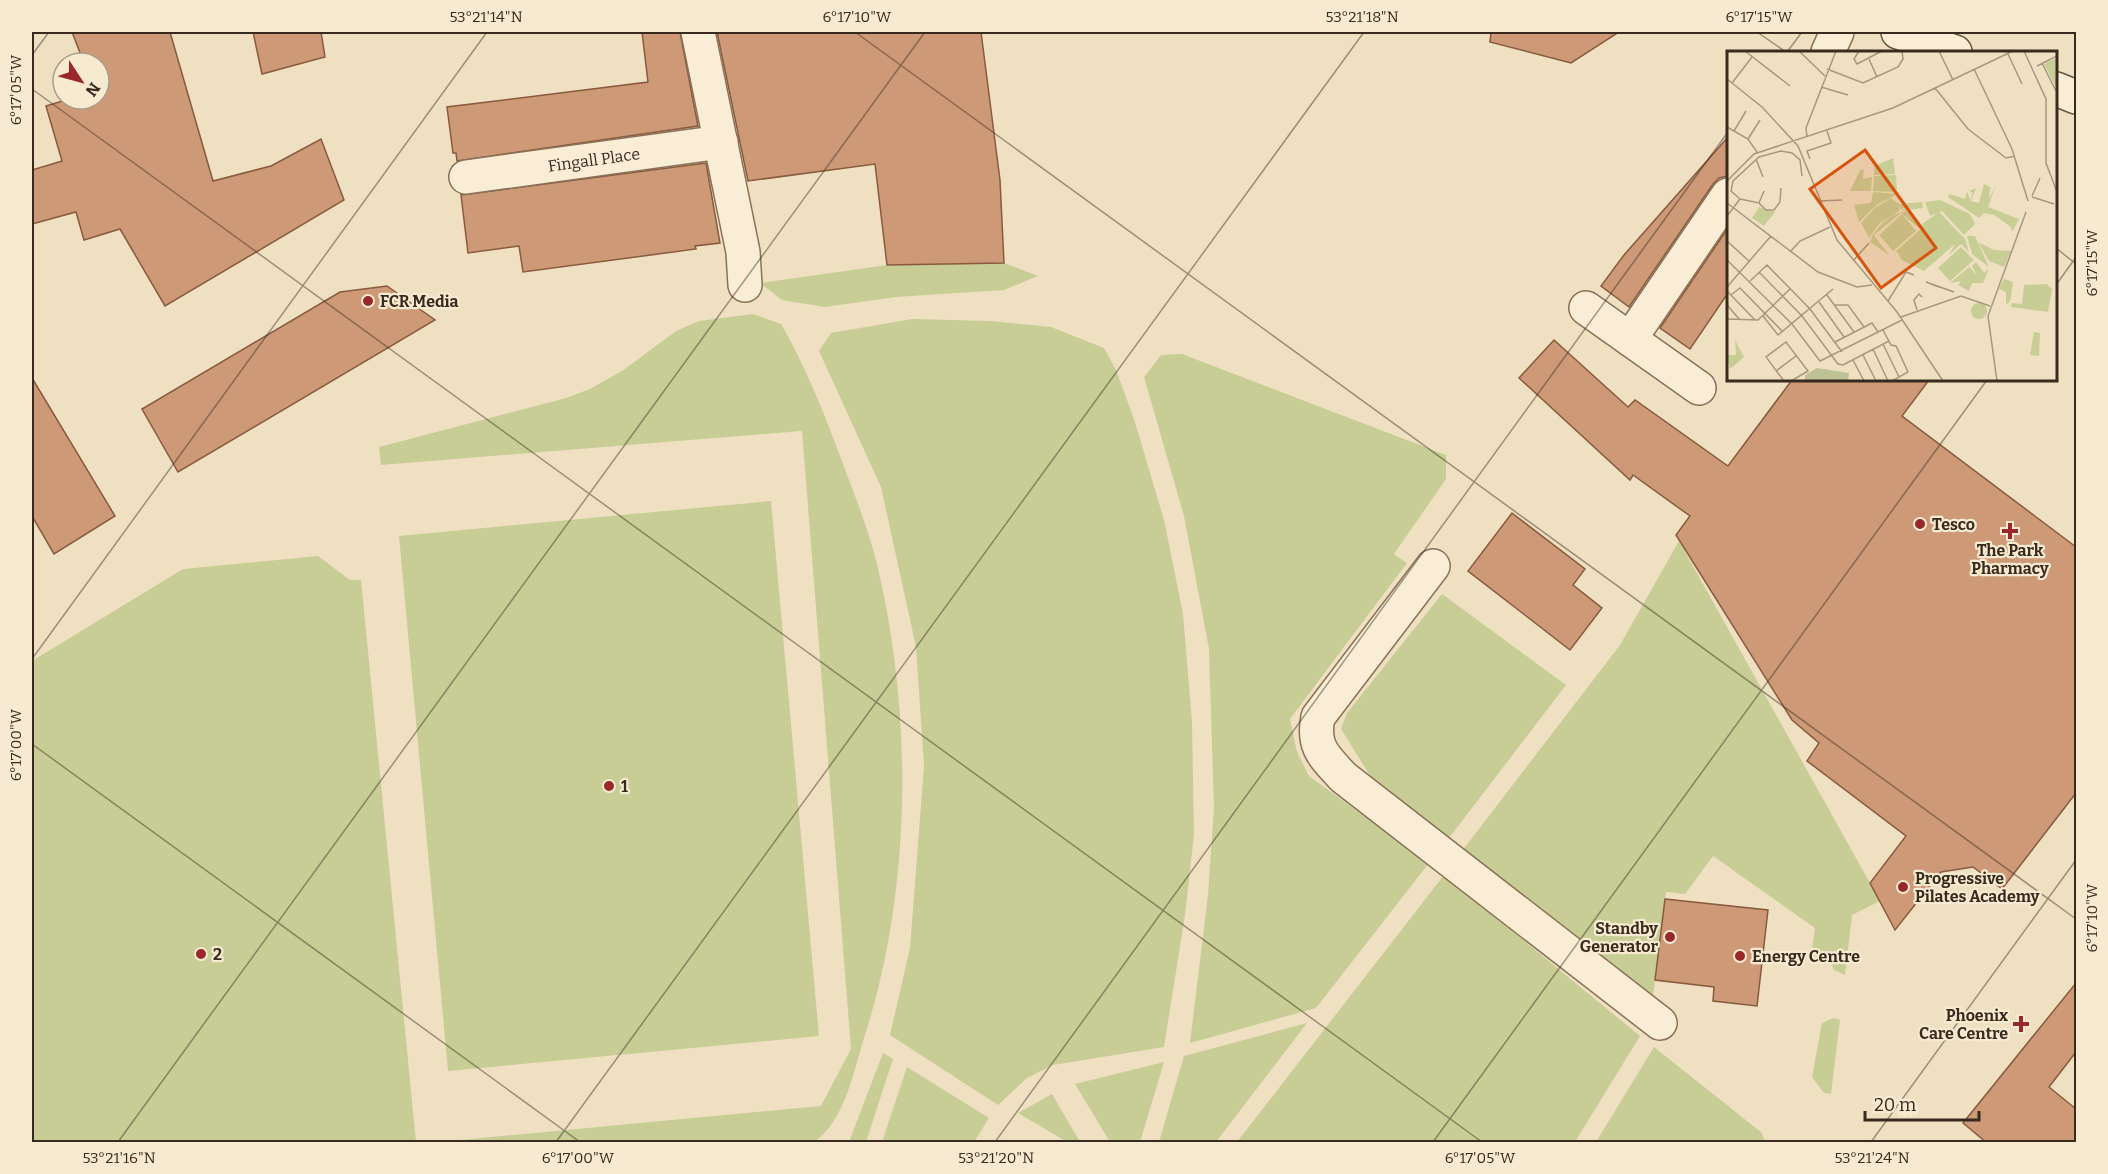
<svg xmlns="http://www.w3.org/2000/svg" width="2108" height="1174" viewBox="0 0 2108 1174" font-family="Bitter,serif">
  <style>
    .green { fill: #c7cd95 }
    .building { fill: #cd9977; stroke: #885a3e; stroke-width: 1.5 }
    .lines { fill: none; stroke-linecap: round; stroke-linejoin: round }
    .street-casing { stroke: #897159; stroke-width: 36 }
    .secondary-casing { stroke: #6a523c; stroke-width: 36 }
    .street { stroke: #f9eed5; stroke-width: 33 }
    .secondary { stroke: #f9eed5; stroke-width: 33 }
    .ticks { fill: none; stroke: #382a1d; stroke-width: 1.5; stroke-opacity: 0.45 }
    .poi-dot { fill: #99282b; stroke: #f6ebd1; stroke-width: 2 }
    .labels { text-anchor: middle; stroke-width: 4.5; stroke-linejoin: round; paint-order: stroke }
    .street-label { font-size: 16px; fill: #382a1d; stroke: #f6ebd1 }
    .poi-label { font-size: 16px; font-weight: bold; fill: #382a1d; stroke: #f6ebd1; text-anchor: start }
    .inset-road { fill: none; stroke: #a69780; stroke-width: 1.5 }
    .view { fill: #d6540e; fill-opacity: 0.15; stroke: #d6540e; stroke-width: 3 }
    .inset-edge { fill: none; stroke: #382a1d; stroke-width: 3 }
    .neatline { fill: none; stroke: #382a1d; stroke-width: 2 }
    .ticks-label { font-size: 15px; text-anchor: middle; fill: #382a1d }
  </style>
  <rect width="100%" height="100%" fill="#efe0c2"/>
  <g class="green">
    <path d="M 1004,263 L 1038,276 L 1004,290 L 896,297 L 825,307 L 782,300 L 760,283 L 887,265 Z"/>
    <path d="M 753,314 L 781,324 C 804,364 821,405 837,448 C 851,486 867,524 877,564 C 913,714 912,891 864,1038 C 853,1073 845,1121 814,1142 L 439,1142 L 821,1106 L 851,1049 L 802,431 L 381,465 L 379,447 L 566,398 L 590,389 L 625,369 L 676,331 L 699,321 Z"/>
    <path d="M 912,319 L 991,321 L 1051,327 L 1104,348 L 1116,370 L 1135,422 L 1164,520 L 1183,614 L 1192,722 L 1194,835 L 1185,915 L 1164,1047 L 1053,1065 L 1027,1078 L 998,1105 L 890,1035 L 910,948 L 924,766 L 916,647 L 881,487 L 819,351 L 831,333 Z"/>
    <path d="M 1182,354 L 1446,455 L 1446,479 L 1394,554 L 1407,563 L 1290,719 L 1297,752 L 1309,776 L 1429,863 L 1316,1008 L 1190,1043 L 1208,895 L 1214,808 L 1209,649 L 1184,516 L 1144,377 L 1161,355 Z"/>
    <path d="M 771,501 L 819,1036 L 448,1071 L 399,536 Z"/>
    <path d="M 1679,541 L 1880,901 L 1852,915 L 1845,975 L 1834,970 L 1829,959 L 1811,956 L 1815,928 L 1713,856 L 1685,894 L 1666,892 L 1653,995 L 1462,851 L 1620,645 Z"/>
    <path d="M 318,556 L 350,580 L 361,580 L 416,1142 L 32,1142 L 32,661 L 183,569 Z"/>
    <path d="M 1442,594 L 1566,685 L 1449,838 L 1374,782 L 1341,729 L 1347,713 Z"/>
    <path d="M 1444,875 L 1640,1036 L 1575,1142 L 1237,1142 Z"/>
    <path d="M 1834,1018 L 1840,1020 L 1831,1094 L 1824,1093 L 1812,1077 L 1822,1023 Z"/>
    <path d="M 1307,1023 L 1216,1142 L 1159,1142 L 1184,1056 Z"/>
    <path d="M 1654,1047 L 1762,1133 L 1765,1142 L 1596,1142 Z"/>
    <path d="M 883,1053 L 893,1059 L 866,1142 L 849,1142 Z"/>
    <path d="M 1164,1062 L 1140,1142 L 1110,1142 L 1075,1084 Z"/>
    <path d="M 907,1067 L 989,1118 L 974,1142 L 882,1142 Z"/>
    <path d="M 1052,1094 L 1080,1142 L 1067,1142 L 1018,1113 Z"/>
  </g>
  <g class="building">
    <path d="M 72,32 L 170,32 L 213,181 L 271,166 L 321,139 L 344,200 L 165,306 L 120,229 L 84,240 L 76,212 L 32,224 L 32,170 L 62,161 L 46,106 L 69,99 L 99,99 L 99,63 L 84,63 Z"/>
    <path d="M 253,32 L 321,32 L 325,57 L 262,74 Z"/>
    <path d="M 642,32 L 680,32 L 698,126 L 457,161 L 456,153 L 453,153 L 447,107 L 648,82 Z"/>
    <path d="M 717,32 L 981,32 L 1000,180 L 1004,263 L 887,265 L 875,164 L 748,181 Z"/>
    <path d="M 1491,32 L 1619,32 L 1571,63 L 1490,42 Z"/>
    <path d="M 1728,137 L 1728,176 L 1719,178 L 1713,184 L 1629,307 L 1601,286 L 1624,255 Z"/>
    <path d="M 706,163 L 720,243 L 695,246 L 696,249 L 523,272 L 519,246 L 468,253 L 461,195 Z"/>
    <path d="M 1728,228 L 1728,293 L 1690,349 L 1660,328 Z"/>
    <path d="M 387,286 L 435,320 L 178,472 L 142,409 L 340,292 Z"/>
    <path d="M 1554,340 L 1628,407 L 1635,400 L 1728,466 L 1792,380 L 1929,380 L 1902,416 L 2076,547 L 2076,793 L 2002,889 L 1973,867 L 1941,872 L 1895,930 L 1870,883 L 1906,836 L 1807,761 L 1819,743 L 1792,720 L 1676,535 L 1690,516 L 1633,475 L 1630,480 L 1519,378 Z"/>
    <path d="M 32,378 L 115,516 L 54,554 L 32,516 Z"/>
    <path d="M 1512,513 L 1585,569 L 1573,585 L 1602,608 L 1570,650 L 1468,571 Z"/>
    <path d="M 1665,899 L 1768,910 L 1757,1006 L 1713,1001 L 1714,987 L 1655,980 Z"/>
    <path d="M 2076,983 L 2076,1052 L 2049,1087 L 2076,1109 L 2076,1143 L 1987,1143 L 1963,1123 Z"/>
  </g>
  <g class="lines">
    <g class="street-casing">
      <g id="street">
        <path d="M 698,32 L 743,252 L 745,285"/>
        <path d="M 1828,52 L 1837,32"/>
        <path id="s1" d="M 466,177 L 721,142"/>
        <path d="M 1586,308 L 1699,388"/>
        <path d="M 1630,339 L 1728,195"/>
        <path d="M 1433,566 L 1318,717 C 1312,747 1324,756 1343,777 L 1660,1023"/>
      </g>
    </g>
    <g class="secondary-casing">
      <g id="secondary">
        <path d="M 1898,32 L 1955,52"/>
        <path d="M 2056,89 L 2076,97"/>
      </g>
    </g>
    <use href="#street" class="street"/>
    <use href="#secondary" class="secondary"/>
  </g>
  <path class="ticks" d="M 855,32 L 2076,919M 1757,32 L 1786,52M 1787,52 L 1802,32M 32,55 L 49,32M 32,89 L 1482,1142M 2056,248 L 2076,264M 2056,285 L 2076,257M 32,659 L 487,32M 32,744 L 580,1142M 118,1142 L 925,32M 556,1142 L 1364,32M 995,1142 L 1728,132M 1433,1142 L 1987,380M 1871,1142 L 2076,860"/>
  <g class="poi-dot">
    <circle cx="368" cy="301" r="6"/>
    <circle cx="1920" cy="524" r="6"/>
    <path d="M2007 522h6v6h6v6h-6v6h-6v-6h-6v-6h6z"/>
    <circle cx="609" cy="786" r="6"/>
    <circle cx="1903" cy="887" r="6"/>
    <circle cx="1670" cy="937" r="6"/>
    <circle cx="201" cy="954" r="6"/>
    <circle cx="1740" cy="956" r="6"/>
    <path d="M2018 1015h6v6h6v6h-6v6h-6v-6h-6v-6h6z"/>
  </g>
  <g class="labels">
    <g class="street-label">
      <text dy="6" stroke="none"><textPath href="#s1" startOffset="129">Fingall Place</textPath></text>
    </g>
    <g class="poi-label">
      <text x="380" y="307">FCR Media</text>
      <text x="1932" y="530">Tesco</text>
      <text x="2010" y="556" text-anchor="middle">The Park<tspan x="2010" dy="18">Pharmacy</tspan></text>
      <text x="621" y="792">1</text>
      <text x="1915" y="884">Progressive<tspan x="1915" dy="18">Pilates Academy</tspan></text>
      <text x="1658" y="934" text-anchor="end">Standby<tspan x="1658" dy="18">Generator</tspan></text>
      <text x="213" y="960">2</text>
      <text x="1752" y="962">Energy Centre</text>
      <text x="2008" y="1021" text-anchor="end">Phoenix<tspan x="2008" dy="18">Care Centre</tspan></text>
    </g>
  </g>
  <g transform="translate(1727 51)">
    <rect width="330" height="330" fill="#efe0c2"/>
    <path d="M 330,7 L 330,38 L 317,13 ZM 166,107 L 168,123 L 147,124 L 148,115 ZM 137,118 L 136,128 L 145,126 L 144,140 L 123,140 L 133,119 ZM 169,124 L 170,141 L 146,140 L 147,125 ZM 257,133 L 263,136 L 262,148 L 269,134 L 261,156 L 292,168 L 285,181 L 284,176 L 267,164 L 257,162 L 252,167 L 221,146 L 222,143 L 238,148 L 240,140 L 243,149 L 246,142 L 242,140 L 249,137 L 244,150 L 252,152 ZM 146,141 L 171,143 L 151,153 L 132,171 L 127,154 L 144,152 ZM 164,147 L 172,153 L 195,151 L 196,157 L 173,160 L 183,156 L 173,158 L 172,154 L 172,160 L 153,172 L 142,187 L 134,172 L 148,157 ZM 213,149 L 243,163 L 248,173 L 237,184 L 215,160 L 203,165 L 198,151 ZM 32,156 L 48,161 L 37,175 L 25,167 ZM 180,160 L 194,173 L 193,178 L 174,162 L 147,184 L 162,204 L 143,191 L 145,185 L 155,172 L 166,164 L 179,160 ZM 212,161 L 238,188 L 242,201 L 234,193 L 222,204 L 228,193 L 197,220 L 175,209 L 169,200 L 194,178 L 195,173 ZM 175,163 L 189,180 L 166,200 L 152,184 ZM 240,185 L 248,185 L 262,216 L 245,203 ZM 251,191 L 267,199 L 284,200 L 277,216 L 262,210 ZM 234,196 L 247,209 L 223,230 L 211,217 ZM 249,211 L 257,222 L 262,217 L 256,232 L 245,232 L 242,240 L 231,234 L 234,230 L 223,232 L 242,216 L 250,224 L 245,215 ZM 277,228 L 286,231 L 283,251 L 279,253 L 279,241 L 272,238 ZM 320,233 L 325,238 L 321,261 L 284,256 L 285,252 L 295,253 L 297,234 ZM244 260a8 8 0 1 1 16 0a8 8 0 1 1-16 0ZM 307,281 L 313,282 L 312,305 L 303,304 ZM 8,289 L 17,306 L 3,318 L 0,304 L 9,304 Z" fill="#c7cd95"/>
    <path d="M 90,317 L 122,322 L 121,330 L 78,330 L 78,324 Z" fill="#bdc195"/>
    <path class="inset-road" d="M 18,0 L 63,35M 72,0 L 98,25M 132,0 L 127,8 L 130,13 L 155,0M 212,0 L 226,29M 297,0 L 319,48 L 319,112 L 330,141M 281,3 L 295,33M 142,8 L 150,26M 315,12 L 329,40M 310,15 L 330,5M 100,18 L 136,32 L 171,16 L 176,8 L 175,0M 247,18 L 285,98 L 301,150M 0,28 L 35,56 L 71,95 L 110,189 L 170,261 L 216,330M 5,32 L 25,6M 94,36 L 121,44M 208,37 L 241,78 L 279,107 L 288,105M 0,76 L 21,88 L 30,101M 7,80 L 19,60M 80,86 L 79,77 L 109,0M 21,88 L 33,69M 29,108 L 36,126M 83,108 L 80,100 L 104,92 L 100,80M 0,130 L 27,103 L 166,57 L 286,0M 305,145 L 313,127M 305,146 L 327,153M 13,148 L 32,152 L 37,140M 92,150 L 115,149M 0,152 L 91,221 L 130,236 L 145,234M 32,152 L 39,159 L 47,159 L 53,151 L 54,137M 0,165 L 13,148 L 4,140 L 6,130 L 32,106 L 54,100 L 65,102 L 73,109 L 75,125M 0,190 L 23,211M 63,201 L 73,190 L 103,176M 0,209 L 65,273 L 93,310 L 175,269M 126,210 L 142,192M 32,221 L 75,265 L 111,313 L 116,314 L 162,290M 23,230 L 40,214 L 83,258 L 115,301M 0,236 L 44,185M 212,236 L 199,231 L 227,241M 0,240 L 28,269M 4,244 L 13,237 L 56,281M 100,244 L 127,281M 161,250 L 179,221 L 187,224M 92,251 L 117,286M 0,254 L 13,269M 108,254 L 121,254 L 137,276M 190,259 L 187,249 L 192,243 L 195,246M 36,265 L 51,284 L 106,238M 174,266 L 234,245 L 263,255M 0,268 L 31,269 L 63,238M 156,279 L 164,294 L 169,295 L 181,321 L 165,330M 108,291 L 145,272 L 151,281M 156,293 L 172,326M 146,298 L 161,330M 136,304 L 149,330M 126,309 L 137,330M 49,320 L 69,305M 57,330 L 39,306 L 59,291 L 81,320 L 64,330M 270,330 L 261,265 L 299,161"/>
    <path class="view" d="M 138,99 L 209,197 L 154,237 L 83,138 Z"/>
    <rect width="330" height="330" class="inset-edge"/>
  </g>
  <rect width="2108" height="1174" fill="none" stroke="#f6ebd1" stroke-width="66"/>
  <g transform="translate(81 81) rotate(126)"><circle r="28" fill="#f6ebd1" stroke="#aa9e89" stroke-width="1.5"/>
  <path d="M0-4.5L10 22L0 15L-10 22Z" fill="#99282b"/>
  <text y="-9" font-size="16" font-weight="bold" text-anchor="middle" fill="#382a1d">N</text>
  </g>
  <path d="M1865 1111v9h114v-9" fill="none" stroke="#382a1d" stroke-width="3"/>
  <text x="1874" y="1111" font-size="18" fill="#382a1d" stroke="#f6ebd1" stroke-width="4.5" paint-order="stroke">20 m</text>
  <rect x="33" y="33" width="2042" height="1108" class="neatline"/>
  <g class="ticks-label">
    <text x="486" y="22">53°21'14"N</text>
    <text x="857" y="22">6°17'10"W</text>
    <text x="1362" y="22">53°21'18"N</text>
    <text x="1759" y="22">6°17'15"W</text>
    <text transform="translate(16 90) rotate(-90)" y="5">6°17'05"W</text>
    <text transform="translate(2092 263) rotate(-90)" y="5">6°17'15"W</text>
    <text transform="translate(16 745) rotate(-90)" y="5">6°17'00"W</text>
    <text transform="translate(2092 918) rotate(-90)" y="5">6°17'10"W</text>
    <text x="119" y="1163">53°21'16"N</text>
    <text x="578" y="1163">6°17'00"W</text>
    <text x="996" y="1163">53°21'20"N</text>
    <text x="1480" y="1163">6°17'05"W</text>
    <text x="1872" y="1163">53°21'24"N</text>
  </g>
</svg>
